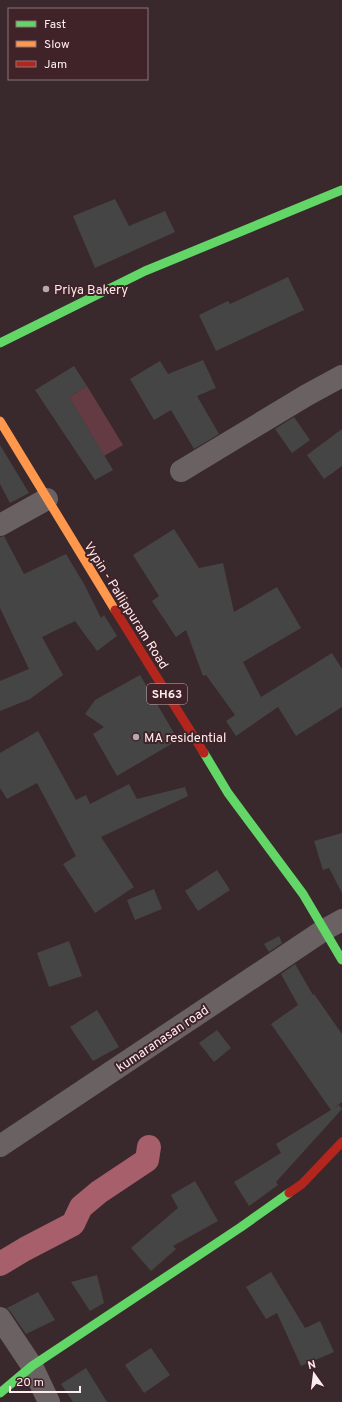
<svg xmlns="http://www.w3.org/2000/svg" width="342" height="1402" viewBox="0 0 342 1402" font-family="Overpass,sans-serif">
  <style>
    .green { fill: #643b42 }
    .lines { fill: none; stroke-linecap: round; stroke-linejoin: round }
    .canal { stroke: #a65f6b; stroke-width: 24 }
    .building { fill: #454545 }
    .street { stroke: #696162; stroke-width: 22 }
    .fast { stroke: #63d668; stroke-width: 9 }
    .slow { stroke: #ff974d; stroke-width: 9 }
    .jam { stroke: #b3261e; stroke-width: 9 }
    .poi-dot { fill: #b9a8ab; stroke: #402328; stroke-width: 1.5 }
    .labels { text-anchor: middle; stroke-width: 4; stroke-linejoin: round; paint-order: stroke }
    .shield { fill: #402328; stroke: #c5b0b3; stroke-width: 1 }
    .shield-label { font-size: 12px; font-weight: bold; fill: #feedef }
    .poi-label { font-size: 13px; fill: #feedef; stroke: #402328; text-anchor: start }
    .street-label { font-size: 13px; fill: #feedef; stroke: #402328 }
  </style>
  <rect width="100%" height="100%" fill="#3a292c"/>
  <path class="green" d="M 87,386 L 123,445 L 104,456 L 69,397 Z"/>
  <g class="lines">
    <path class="canal" d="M 0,1264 L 25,1249 L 73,1224 L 81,1207 L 99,1192 L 147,1160 L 149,1147"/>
  </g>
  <g class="building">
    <path d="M 115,199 L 129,226 L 165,211 L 175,232 L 95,268 L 73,216 Z"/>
    <path d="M 288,277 L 304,310 L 216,351 L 199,315 L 228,301 L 230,304 Z"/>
    <path d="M 203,360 L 216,388 L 197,396 L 219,434 L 194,449 L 171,410 L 154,420 L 130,379 L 160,361 L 168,374 Z"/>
    <path d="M 74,366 L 87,386 L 69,397 L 113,470 L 95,480 L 35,390 Z"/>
    <path d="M 294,417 L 310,440 L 292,453 L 275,429 Z"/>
    <path d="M 342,429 L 342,466 L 324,479 L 307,455 Z"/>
    <path d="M 0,445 L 29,493 L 10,503 L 0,484 Z"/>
    <path d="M 174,529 L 199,568 L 223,563 L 234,612 L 277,587 L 301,628 L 243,662 L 261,697 L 332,653 L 342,669 L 342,707 L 296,736 L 278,707 L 236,736 L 226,721 L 235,715 L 206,675 L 203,676 L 186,630 L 176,637 L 152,601 L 159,596 L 133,555 Z"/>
    <path d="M 4,536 L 24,574 L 66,554 L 84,584 L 101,618 L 104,615 L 117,636 L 97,651 L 75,621 L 42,637 L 63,675 L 30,699 L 0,711 L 0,681 L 29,669 L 0,608 L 0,537 Z"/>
    <path d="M 140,675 L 178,740 L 117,776 L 93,734 L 104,727 L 85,714 L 95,700 Z"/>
    <path d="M 38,731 L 76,800 L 86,795 L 90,804 L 129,784 L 137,799 L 185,787 L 188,796 L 101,837 L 134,887 L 95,913 L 63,864 L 76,856 L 37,783 L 7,799 L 0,788 L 0,753 Z"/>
    <path d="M 342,833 L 342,893 L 329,868 L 323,870 L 314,841 Z"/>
    <path d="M 217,870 L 230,890 L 198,911 L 185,891 Z"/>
    <path d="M 154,889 L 162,909 L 135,920 L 127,900 Z"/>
    <path d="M 279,936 L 282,943 L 269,952 L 264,944 Z"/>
    <path d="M 69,941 L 82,976 L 49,987 L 37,953 Z"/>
    <path d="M 295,964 L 313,995 L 314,994 L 342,1034 L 342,1102 L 334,1108 L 339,1105 L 342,1109 L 276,1182 L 278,1185 L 249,1206 L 234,1182 L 281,1153 L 276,1144 L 331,1110 L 271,1024 L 298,1005 L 281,974 Z"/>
    <path d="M 97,1010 L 119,1047 L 93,1061 L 70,1027 Z"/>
    <path d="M 217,1030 L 231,1048 L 214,1062 L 199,1043 Z"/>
    <path d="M 195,1181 L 218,1221 L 173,1246 L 176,1249 L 151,1271 L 131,1248 L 178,1208 L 171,1195 Z"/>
    <path d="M 271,1272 L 305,1328 L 320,1321 L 334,1352 L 301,1366 L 277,1313 L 266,1319 L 246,1287 Z"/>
    <path d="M 97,1275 L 104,1303 L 90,1311 L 71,1282 Z"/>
    <path d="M 38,1292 L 55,1320 L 26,1334 L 10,1311 L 7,1308 Z"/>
    <path d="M 151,1348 L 170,1375 L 144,1393 L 125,1365 Z"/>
    <path d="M 86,1368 L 107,1402 L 73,1402 L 61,1384 Z"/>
  </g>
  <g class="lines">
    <g class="street">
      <path d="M 181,471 L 307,395 L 342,376"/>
      <path d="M 0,525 L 47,499"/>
      <path d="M 0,1146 L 324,930 L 342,920"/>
      <path d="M 0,1318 L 32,1366 L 49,1402"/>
    </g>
    <g class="fast">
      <path d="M 0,343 L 145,271 L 342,190"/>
      <path d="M 204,753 L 228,793 L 303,894 L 342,960"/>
      <path d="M 0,1393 L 32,1366 L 241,1227 L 289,1193"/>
    </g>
    <path class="slow" d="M 0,421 L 115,610"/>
    <g class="jam">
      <path d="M 115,610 L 204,753"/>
      <path d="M 289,1193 L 302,1184 L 342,1142"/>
    </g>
  </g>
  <g class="poi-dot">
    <circle cx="46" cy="289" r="4"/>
    <circle cx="136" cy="737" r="4"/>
  </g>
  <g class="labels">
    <rect class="shield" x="147" y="684" width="40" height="20" rx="3"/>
    <g class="shield-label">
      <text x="167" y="698">SH63</text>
    </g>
    <g class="poi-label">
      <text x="54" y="294">Priya Bakery</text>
      <text x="144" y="742">MA residential</text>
    </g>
    <g class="street-label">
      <text transform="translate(127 605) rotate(58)" y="5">Vypin - Pallippuram Road</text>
      <text transform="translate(162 1038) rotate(-34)" y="5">kumaranasan road</text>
    </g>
  </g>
  <rect x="8" y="8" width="140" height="72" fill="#402328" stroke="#8c7478"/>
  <rect x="16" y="21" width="20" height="6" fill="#63d668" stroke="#8c7478"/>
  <text x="44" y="28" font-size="12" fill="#feedef">Fast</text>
  <rect x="16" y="41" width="20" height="6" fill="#ff974d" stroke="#8c7478"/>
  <text x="44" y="48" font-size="12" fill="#feedef">Slow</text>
  <rect x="16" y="61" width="20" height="6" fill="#b3261e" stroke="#8c7478"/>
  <text x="44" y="68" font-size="12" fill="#feedef">Jam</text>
  <g transform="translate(314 1374) rotate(346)" stroke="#402328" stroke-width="3" paint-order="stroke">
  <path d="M0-3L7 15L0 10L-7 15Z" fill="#feedef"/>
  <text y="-6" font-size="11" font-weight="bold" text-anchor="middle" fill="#feedef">N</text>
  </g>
  <path d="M10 1386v6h70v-6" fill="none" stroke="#feedef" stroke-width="2"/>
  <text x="16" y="1386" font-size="12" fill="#feedef" stroke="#402328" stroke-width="3" paint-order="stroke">20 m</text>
</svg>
